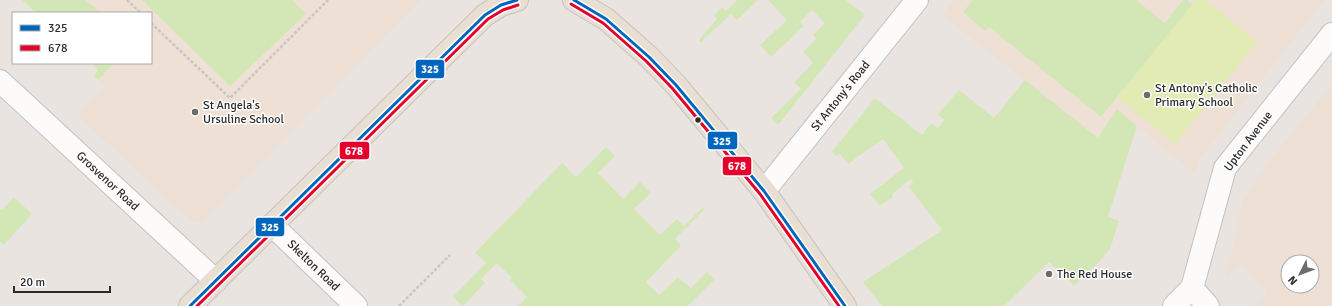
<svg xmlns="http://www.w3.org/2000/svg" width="1332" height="306" viewBox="0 0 1332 306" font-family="Signika,sans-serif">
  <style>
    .education { fill: #eee0d4; fill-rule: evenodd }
    .green { fill: #d3e7b6 }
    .pitch { fill: #e1ebb3 }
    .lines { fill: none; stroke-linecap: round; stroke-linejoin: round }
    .minor-casing { stroke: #c3c1c2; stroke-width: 24 }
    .primary-casing { stroke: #c5c3c1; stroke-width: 24 }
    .path { stroke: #c6c6c6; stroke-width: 2.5; stroke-dasharray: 3 2; stroke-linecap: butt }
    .minor { stroke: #fcfbfa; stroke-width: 22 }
    .primary { stroke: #e8dfd2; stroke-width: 22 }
    .bus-1-casing { stroke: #fff; stroke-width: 6 }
    .bus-2-casing { stroke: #fff; stroke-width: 6 }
    .bus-1 { stroke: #0065bd; stroke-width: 3 }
    .bus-2 { stroke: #e4002b; stroke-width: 3 }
    .poi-dot { fill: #6e6c6a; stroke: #fff; stroke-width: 1.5 }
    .bus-dot { fill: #2b2b2b; stroke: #fff; stroke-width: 1.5 }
    .labels { text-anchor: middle; stroke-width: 3; stroke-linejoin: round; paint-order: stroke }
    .poi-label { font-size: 12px; fill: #2b2b2b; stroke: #fff; text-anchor: start }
    .street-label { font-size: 12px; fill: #2b2b2b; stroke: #fff }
    .line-badge { stroke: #fff; stroke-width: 1.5 }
    .badge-label { font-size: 11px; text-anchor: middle; font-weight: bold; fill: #fff }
  </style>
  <rect width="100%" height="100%" fill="#eae4e0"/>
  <g class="education">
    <path d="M 85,0 L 422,0 L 202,222 L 191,221 L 77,115 L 105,87 L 98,80 L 114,63 L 151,63 L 151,13 L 101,13 Z"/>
    <path d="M 954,0 L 1324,0 L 1201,157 L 1194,173 L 1117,110 L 1098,138 L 942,15 Z"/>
    <path d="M 1332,84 L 1332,306 L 1254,306 L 1268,292 L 1242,264 L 1226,278 L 1243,202 L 1265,166 ZM 1288,262 L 1312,262 L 1312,286 L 1288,286 Z"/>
  </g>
  <g class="green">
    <path d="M 22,0 L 85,0 L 101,13 L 36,13 Z"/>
    <path d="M 142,0 L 292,0 L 306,14 L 230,86 Z"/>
    <path d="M 737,0 L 758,0 L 737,20 L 731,14 L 701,42 L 699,40 L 717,19 L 714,16 L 722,7 L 726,11 Z"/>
    <path d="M 768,0 L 846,0 L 865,15 L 778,125 L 771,118 L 801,89 L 794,82 L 813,63 L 803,52 L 816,39 L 813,35 L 825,23 L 812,10 L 800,22 L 804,26 L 771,57 L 760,45 L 787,20 Z"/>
    <path d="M 973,0 L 1136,0 L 1165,23 L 1183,0 L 1187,0 L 1192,5 L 1101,117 L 989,27 L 985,31 L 963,12 Z"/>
    <path d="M 90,63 L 114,63 L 98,80 L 94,76 L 98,70 Z"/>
    <path d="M 1025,80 L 1098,138 L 1117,109 L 1137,126 L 1108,217 L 1119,221 L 1110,249 L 1098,263 L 1074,286 L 1049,262 L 1004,306 L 882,306 L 863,282 L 942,230 L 908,186 L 913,183 L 911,179 L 892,194 L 893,197 L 880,206 L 870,194 L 904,168 L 883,139 L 848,164 L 840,154 L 836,156 L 832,152 L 875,98 L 922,135 L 931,123 L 938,128 L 944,120 L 938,114 L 959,90 L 994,118 Z"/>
    <path d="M 606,147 L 615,156 L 598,173 L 623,199 L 640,182 L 651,193 L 634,209 L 660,235 L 677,219 L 684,226 L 703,207 L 705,209 L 675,239 L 681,246 L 646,282 L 659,295 L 678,277 L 691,288 L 707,272 L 715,279 L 688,306 L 518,306 L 527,297 L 510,280 L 512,278 L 497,263 L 481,279 L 485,283 L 463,306 L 453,297 L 486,263 L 475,253 L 562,163 L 576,177 Z"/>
    <path d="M 14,197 L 32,214 L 4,245 L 0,242 L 0,209 L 2,210 Z"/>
  </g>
  <path class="pitch" d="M 1196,0 L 1206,0 L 1257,42 L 1175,144 L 1117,97 Z"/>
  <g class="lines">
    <g class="minor-casing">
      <g id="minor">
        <path id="s1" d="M 0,81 L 216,281"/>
        <path id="s2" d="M 764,191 L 917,0"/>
        <path id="s3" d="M 272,225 L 356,306"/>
        <path d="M 1192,288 L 1208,306"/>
        <path d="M 1174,306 L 1192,288 L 1225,168 L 1332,34"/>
      </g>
    </g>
    <g class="primary-casing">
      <g id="primary">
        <path d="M 574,0 L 606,19 L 649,57 L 676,85 L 764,191 L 845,306"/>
        <path d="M 190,306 L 485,15 L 501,5 L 517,0"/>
      </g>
    </g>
    <g class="path">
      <path d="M 127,0 L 141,13"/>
      <path d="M 151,23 L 230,98 L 328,0"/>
      <path d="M 399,306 L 450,255"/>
    </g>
    <use href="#minor" class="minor"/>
    <use href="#primary" class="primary"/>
    <g class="bus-1-casing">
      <g id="bus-1">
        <path d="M 574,0 L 606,19 L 649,57 L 676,85 L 764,191 L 845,306"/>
        <path d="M 190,306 L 485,15 L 501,5 L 517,0"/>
      </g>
    </g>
    <g class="bus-2-casing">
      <g id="bus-2">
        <path d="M 571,4 L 603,23 L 646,61 L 672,88 L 760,194 L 839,306"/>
        <path d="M 197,306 L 488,19 L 503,10 L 518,5"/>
      </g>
    </g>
    <use href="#bus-1" class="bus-1"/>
    <use href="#bus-2" class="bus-2"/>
  </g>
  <g class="poi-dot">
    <circle cx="1147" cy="95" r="4"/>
    <circle cx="195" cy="112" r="4"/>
    <circle cx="1049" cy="274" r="4"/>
  </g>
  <circle class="bus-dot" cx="698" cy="120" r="3.5"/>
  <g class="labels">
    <g class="poi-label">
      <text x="1155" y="92">St Antony's Catholic<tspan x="1155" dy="14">Primary School</tspan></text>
      <text x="203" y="109">St Angela's<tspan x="203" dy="14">Ursuline School</tspan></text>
      <text x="1057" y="278">The Red House</text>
    </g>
    <g class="street-label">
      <text dy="4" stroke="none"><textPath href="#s2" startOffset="122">St Antony's Road</textPath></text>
      <text transform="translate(1248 141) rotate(-53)" y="4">Upton Avenue</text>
      <text dy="4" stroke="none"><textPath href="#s1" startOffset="147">Grosvenor Road</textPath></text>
      <text dy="4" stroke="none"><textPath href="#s3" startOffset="58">Skelton Road</textPath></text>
    </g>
  </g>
  <g class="line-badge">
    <rect x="415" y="59" width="30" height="20" rx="4" fill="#0065bd"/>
    <rect x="707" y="131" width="31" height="19" rx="4" fill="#0065bd"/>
    <rect x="339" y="141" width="31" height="19" rx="4" fill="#e4002b"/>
    <rect x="722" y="156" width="30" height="20" rx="4" fill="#e4002b"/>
    <rect x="255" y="217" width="30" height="20" rx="4" fill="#0065bd"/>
  </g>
  <g class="badge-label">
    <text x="430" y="73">325</text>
    <text x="722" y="145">325</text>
    <text x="354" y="155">678</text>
    <text x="737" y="170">678</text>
    <text x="270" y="231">325</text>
  </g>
  <rect x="12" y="12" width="140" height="52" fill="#ffffff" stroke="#aaaaaa"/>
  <rect x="20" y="25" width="20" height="6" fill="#0065bd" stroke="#aaaaaa"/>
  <text x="48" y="32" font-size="12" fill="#2b2b2b">325</text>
  <rect x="20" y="45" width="20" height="6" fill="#e4002b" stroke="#aaaaaa"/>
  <text x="48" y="52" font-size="12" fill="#2b2b2b">678</text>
  <g transform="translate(1300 274) rotate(228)"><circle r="19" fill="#ffffff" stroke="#aaaaaa"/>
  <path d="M0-3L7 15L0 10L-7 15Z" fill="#6e6c6a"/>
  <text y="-6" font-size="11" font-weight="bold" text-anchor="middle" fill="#2b2b2b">N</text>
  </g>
  <path d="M14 286v6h96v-6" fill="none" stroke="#2b2b2b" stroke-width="2"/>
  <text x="20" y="286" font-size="12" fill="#2b2b2b" stroke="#ffffff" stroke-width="3" paint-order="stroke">20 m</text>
</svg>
